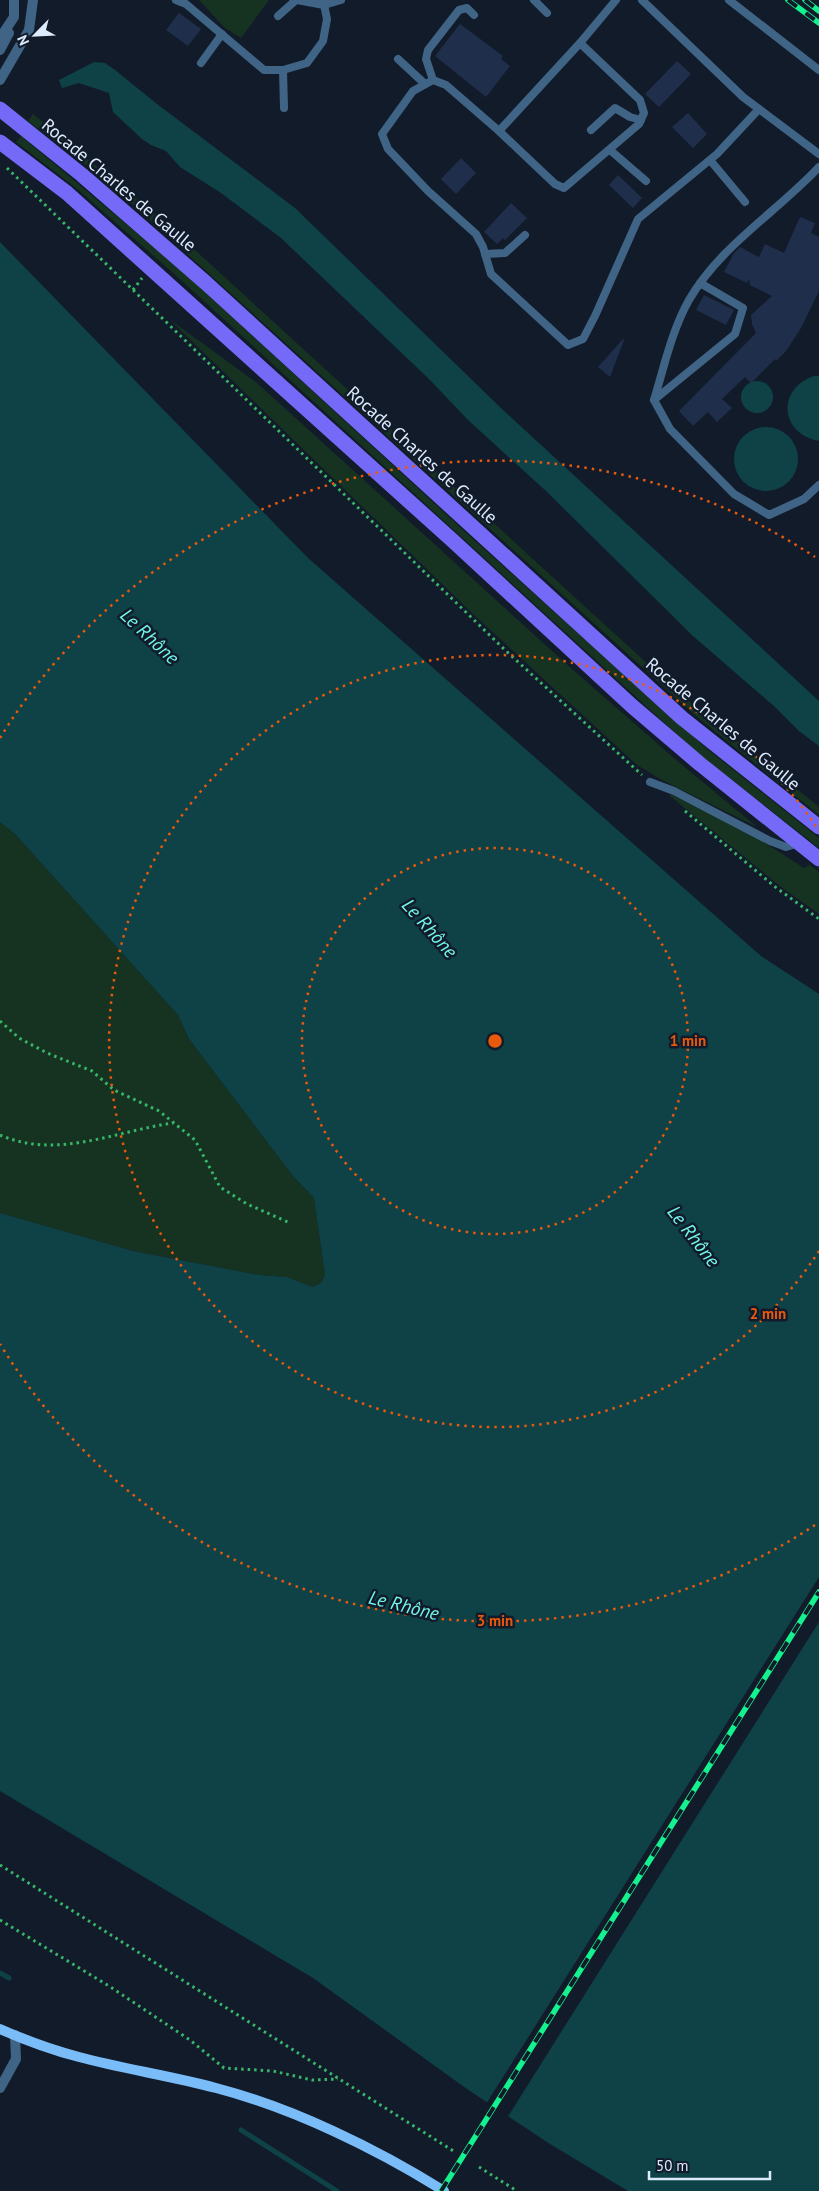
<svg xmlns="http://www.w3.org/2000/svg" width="819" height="2191" viewBox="0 0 819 2191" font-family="'PT Sans',sans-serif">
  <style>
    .green { fill: #163322 }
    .water { fill: #0e4247 }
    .pier { fill: #121b2a }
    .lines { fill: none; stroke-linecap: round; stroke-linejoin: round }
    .stream { stroke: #0e4247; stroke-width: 5 }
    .building { fill: #1f2e4a }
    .path { stroke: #38b669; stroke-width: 3; stroke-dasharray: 2.5 4; stroke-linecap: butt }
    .service { stroke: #406486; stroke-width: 8 }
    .minor { stroke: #406486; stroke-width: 10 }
    .secondary { stroke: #79bcf8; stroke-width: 10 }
    .primary { stroke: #746af7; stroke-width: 15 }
    .rail-casing { stroke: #13f28e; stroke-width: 5.5 }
    .rail { stroke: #121b2a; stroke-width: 4; stroke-dasharray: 11; stroke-linecap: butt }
    .ring { fill: none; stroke: #e8590c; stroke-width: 2.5; stroke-dasharray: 2.5 5 }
    .labels { text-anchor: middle; stroke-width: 5; stroke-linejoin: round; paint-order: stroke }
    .street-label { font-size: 18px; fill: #ddebfd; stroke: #121b2a }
    .water-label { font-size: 19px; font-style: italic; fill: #70f7ec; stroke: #121b2a }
    .centre { fill: #e8590c; stroke: #121b2a; stroke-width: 2.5 }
    .ring-label { font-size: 15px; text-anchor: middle; font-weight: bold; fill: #e8590c; stroke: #121b2a; stroke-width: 5; stroke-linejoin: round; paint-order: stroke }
  </style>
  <rect width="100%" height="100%" fill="#121b2a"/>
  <g class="green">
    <path d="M 199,0 L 269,0 L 241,38 L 225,28 Z"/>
    <path d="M 33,114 L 160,218 L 662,677 L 709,719 L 819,807 L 819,815 L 696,716 L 107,181 L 28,121 Z"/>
    <path d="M 21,136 L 181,270 L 474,540 L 706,748 L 819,838 L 819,848 L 694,750 L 171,271 L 76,188 L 16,142 Z"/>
    <path d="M 169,319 L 257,383 L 572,669 L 675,759 L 757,827 L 662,780 L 637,765 L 473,614 Z"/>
    <path d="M 670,794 L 748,832 L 804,868 L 810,865 L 819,872 L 819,914 L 781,887 L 670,796 Z"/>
    <path d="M 0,822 L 16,835 L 178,1015 L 189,1039 L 293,1176 L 314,1198 L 325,1275 L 321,1283 L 313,1287 L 287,1277 L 259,1275 L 133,1251 L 0,1213 Z"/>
  </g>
  <g class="water">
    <path d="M 94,62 L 105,63 L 115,70 L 157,104 L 295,208 L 503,410 L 819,701 L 819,746 L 799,731 L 775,707 L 693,636 L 546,491 L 469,421 L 430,380 L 281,238 L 221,193 L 180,167 L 166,151 L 151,145 L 142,139 L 113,112 L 109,93 L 79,83 L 62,88 L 59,80 Z"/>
    <path d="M 0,242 L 308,558 L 761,956 L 819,994 L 819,2191 L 628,2191 L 550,2144 L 467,2089 L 313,1978 L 0,1791 L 0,1213 L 133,1251 L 259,1275 L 287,1277 L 313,1287 L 321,1283 L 325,1275 L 314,1198 L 293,1176 L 189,1039 L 178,1015 L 16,835 L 0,822 Z"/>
    <path d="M 814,376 L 819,376 L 819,441 C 780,434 776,389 814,376 Z"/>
    <circle cx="757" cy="397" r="16"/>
    <circle cx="766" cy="459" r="32"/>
  </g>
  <path class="pier" d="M 819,1577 L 819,1622 L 507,2118 L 486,2104 Z"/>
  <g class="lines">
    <g class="stream">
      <path d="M 0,1973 L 9,1978"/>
      <path d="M 241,2130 L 337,2191"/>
    </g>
  </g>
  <g class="building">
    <path d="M 179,13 L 201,29 L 188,46 L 166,30 Z"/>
    <path d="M 460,24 L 503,56 L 501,59 L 510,66 L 486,97 L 435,56 Z"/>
    <path d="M 677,61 L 691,74 L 659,107 L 645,94 Z"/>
    <path d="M 688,113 L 707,134 L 693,148 L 672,127 Z"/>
    <path d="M 461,158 L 476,173 L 456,194 L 441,179 Z"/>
    <path d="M 618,175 L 642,198 L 633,208 L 609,185 Z"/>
    <path d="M 511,203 L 527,218 L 505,240 L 503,238 L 497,244 L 484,232 Z"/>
    <path d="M 800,217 L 815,223 L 811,233 L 819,237 L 819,291 L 801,328 L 786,351 L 776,361 L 775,359 L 751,383 L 745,377 L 722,399 L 732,408 L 717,422 L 708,412 L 693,426 L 679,411 L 756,333 L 752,324 L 751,315 L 772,296 L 750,285 L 749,279 L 747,283 L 724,272 L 734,253 L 740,247 L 759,257 L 765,244 L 784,253 Z"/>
    <path d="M 704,295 L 734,310 L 726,325 L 696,310 Z"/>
    <path d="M 623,339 L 624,340 L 610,377 L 598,367 Z"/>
  </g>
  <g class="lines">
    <g class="path">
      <path d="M 7,168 L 505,650 L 642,775"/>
      <path d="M 133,290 L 142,278"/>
      <path d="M 685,811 L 774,886 L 819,919"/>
      <path d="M 0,1021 L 19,1038 L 47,1053 L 92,1071 L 114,1090 L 159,1111 L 195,1140 L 220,1187 L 247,1204 L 290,1223"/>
      <path d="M 0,1135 C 57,1160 116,1131 173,1123"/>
      <path d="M 0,1865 L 455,2152"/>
      <path d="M 0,1920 L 109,1986 L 190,2040 L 224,2068 L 273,2071 L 312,2080 L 338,2079"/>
      <path d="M 479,2167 L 517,2191"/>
    </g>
    <g class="service">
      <path d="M 176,0 L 186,4 L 264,70 L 283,70 L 307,63 L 323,41 L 327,19 L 323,0"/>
      <path d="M 297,0 L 324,5 L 341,0"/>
      <path d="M 534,0 L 547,13"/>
      <path d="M 642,0 L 743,97 L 819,154"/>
      <path d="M 729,0 L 819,70"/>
      <path d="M 278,16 L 296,0"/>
      <path d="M 580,43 L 640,100 L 644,113 L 639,124 L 564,188 L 555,184 L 499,131 L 446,85 L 433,80 L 413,91 L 382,134 L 388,149 L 428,191 L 476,234 L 483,247 L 491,274 L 568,345 L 583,339 L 595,316 L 638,219 L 717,154 L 759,109"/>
      <path d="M 398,59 L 425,84"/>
      <path d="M 201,63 L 222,34"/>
      <path d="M 283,70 L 284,108"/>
      <path d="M 433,80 L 426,59 L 428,50 L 459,10 L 467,8 L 474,15"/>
      <path d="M 591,130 L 615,108 L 630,117 L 641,120"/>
      <path d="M 499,131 L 580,43 L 616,0"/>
      <path d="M 610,150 L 646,181"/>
      <path d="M 710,160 L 745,202"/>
      <path d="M 819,167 C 777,212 720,246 689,300 C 672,330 664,367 654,400 L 670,429 L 734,494 L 769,515 L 804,499 L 819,485"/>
      <path d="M 485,254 L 505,253 L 525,235"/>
      <path d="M 654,400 L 735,334 L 743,308 L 700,283"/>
      <path d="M 650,782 L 674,791 L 770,841 L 786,847 L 799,843"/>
    </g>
    <g class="minor">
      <path d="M 0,38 L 14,17 L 14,0"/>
      <path d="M 0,50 L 9,33"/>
      <path d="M 0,80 L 29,30 L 33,0"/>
      <path d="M 0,2088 L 16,2059 L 15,2035"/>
    </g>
    <path class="secondary" d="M 0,2029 C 25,2040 52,2050 79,2057 C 124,2069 171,2076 216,2088 C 293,2108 377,2149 444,2191"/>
    <g class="primary">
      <path d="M 0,109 L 82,175 L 206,283 L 682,718 L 819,827"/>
      <path d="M 0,142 L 67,193 L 452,540 L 632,706 L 700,764 L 819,859"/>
    </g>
    <g class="rail-casing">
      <g id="rail">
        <path d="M 788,0 L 819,23"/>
        <path d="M 805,0 L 819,11"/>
        <path d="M 441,2191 L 819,1592"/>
      </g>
    </g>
    <use href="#rail" class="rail"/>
  </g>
  <g class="ring">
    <circle cx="495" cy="1041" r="193"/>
    <path d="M819 1251A386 386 0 1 1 819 831"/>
    <path d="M815 1525A580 580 0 0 1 0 1344M0 738A580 580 0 0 1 815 557"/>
  </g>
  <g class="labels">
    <g class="street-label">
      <text transform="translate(119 185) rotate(40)" y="6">Rocade Charles de Gaulle</text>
      <text transform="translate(422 455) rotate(42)" y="6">Rocade Charles de Gaulle</text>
      <text transform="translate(723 724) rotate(40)" y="6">Rocade Charles de Gaulle</text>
    </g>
    <g class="water-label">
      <text transform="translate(150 636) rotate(43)" y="7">Le Rhône</text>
      <text transform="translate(430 928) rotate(48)" y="7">Le Rhône</text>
      <text transform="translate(694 1236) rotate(52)" y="7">Le Rhône</text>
      <text transform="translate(404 1605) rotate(14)" y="7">Le Rhône</text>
    </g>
  </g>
  <circle cx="495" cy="1041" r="8" class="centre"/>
  <g class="ring-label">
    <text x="688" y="1046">1 min</text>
    <text x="768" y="1319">2 min</text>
    <text x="495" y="1626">3 min</text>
  </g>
  <g transform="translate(35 35) rotate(246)" stroke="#121b2a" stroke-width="4" paint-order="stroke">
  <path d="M0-4L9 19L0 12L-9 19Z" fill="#ddebfd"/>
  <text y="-8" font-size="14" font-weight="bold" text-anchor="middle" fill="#ddebfd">N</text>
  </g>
  <path d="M649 2171v8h121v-8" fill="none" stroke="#ddebfd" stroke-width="2.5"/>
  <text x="656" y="2171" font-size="15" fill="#ddebfd" stroke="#121b2a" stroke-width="4" paint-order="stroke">50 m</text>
</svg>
